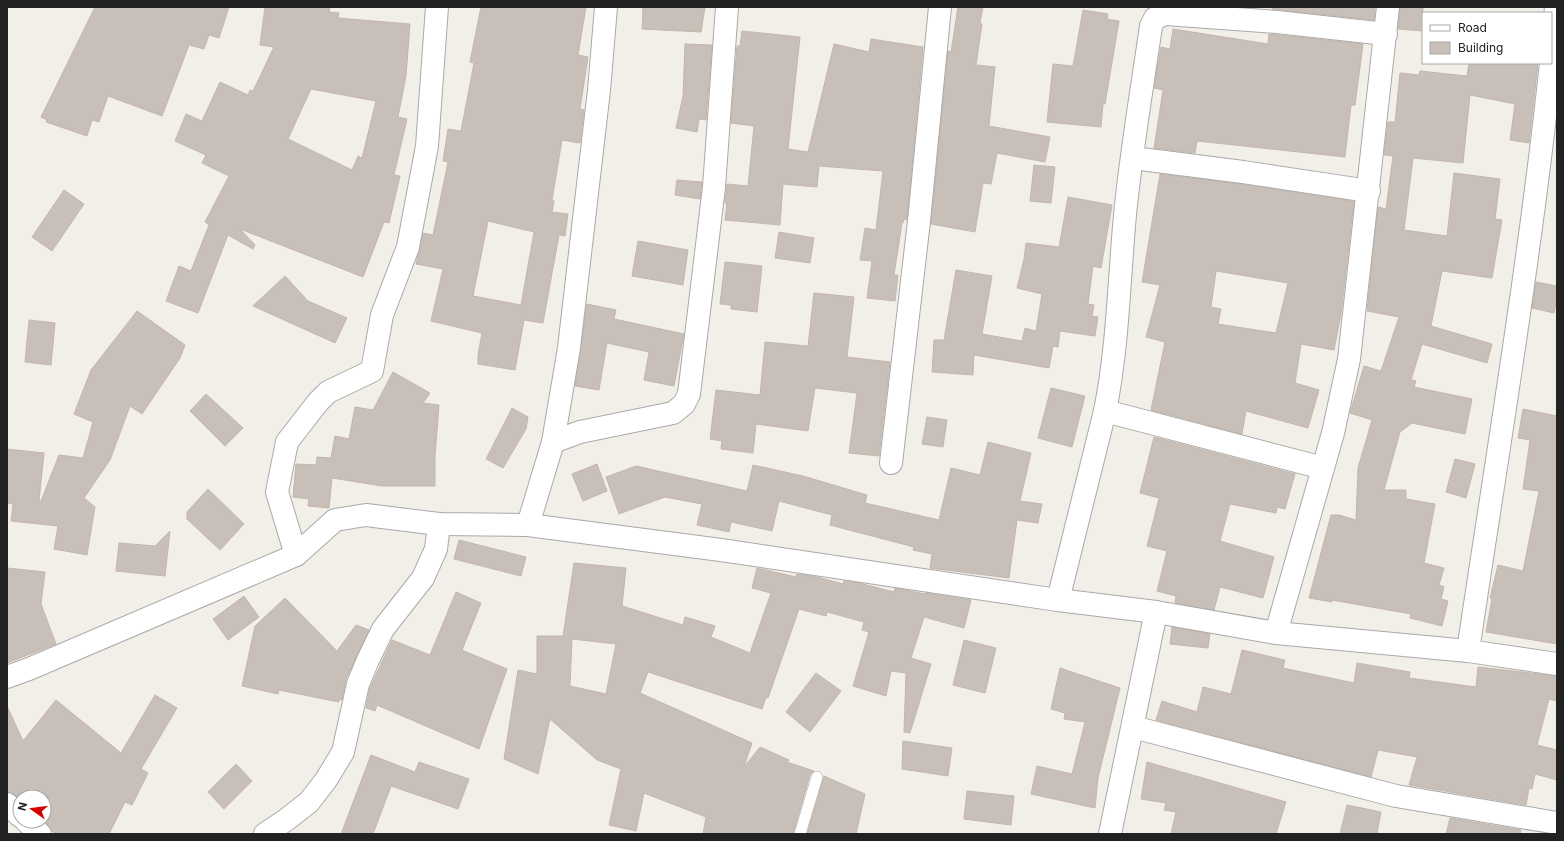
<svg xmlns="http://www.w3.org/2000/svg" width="1564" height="841" viewBox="0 0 1564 841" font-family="Inter,sans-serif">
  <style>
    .building { fill: #c7bfb8; stroke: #c4b6ab; fill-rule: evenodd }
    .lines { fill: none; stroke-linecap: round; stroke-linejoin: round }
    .lane-casing { stroke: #a9a9a9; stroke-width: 12 }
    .street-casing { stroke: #a9a9a9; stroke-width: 24 }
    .lane { stroke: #fff; stroke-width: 11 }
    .street { stroke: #fff; stroke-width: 22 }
  </style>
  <rect width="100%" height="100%" fill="#f2efe9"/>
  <g class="building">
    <path d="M 95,7 L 229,7 L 219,38 L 209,35 L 204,49 L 189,45 L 162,116 L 108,96 L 99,122 L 92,120 L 87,136 L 46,122 L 47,120 L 41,117 Z"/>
    <path d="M 265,7 L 330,7 L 329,12 L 339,13 L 338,18 L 410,24 L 406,76 L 398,117 L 407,119 L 394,175 L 400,176 L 389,223 L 384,222 L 363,277 L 240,229 L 255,245 L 253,249 L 228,235 L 198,313 L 166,301 L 179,266 L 191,271 L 209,225 L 205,222 L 229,176 L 202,163 L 206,155 L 175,141 L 186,114 L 202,121 L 220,82 L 248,95 L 250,90 L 253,91 L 274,47 L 260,45 ZM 311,89 L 376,101 L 362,158 L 358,156 L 352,170 L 288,139 Z"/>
    <path d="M 481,7 L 586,7 L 578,55 L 588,57 L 580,109 L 584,110 L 580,143 L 562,140 L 552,200 L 554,201 L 552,212 L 568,214 L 565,236 L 559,235 L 543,323 L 524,320 L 515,370 L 478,364 L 478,355 L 482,333 L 431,321 L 443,269 L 416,264 L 423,233 L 433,235 L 448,162 L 443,161 L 448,129 L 461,131 L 474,63 L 470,62 ZM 488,221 L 534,232 L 521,305 L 473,296 Z"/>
    <path d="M 643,7 L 705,7 L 701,32 L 642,29 Z"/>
    <path d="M 958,7 L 983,7 L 980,23 L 982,24 L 976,65 L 995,67 L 989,126 L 1050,137 L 1045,162 L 997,153 L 991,184 L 983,183 L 975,232 L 931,224 L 948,51 L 951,52 Z"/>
    <path d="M 1272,7 L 1375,7 L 1374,20 L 1272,9 Z"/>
    <path d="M 1400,7 L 1423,7 L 1423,31 L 1398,29 Z"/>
    <path d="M 1083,10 L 1108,14 L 1107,19 L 1119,21 L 1105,104 L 1103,104 L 1101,127 L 1047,122 L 1053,64 L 1073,66 Z"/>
    <path d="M 1173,29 L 1268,44 L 1269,34 L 1363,44 L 1355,105 L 1351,105 L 1345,157 L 1197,141 L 1195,153 L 1154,148 L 1163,90 L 1154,88 L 1161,47 L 1170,49 Z"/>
    <path d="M 742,31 L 800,37 L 788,149 L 808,152 L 834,44 L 869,52 L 871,39 L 923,47 L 907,220 L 904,219 L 903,223 L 902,223 L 894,275 L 898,275 L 895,301 L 867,298 L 872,261 L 860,260 L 865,228 L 876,230 L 883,171 L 819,166 L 817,187 L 783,184 L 780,225 L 725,220 L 727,203 L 725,203 L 727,184 L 748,186 L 754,126 L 731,123 L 737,46 L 740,46 Z"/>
    <path d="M 685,44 L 712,45 L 706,120 L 699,119 L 697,132 L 676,128 L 683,96 Z"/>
    <path d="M 1469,63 L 1538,63 L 1529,143 L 1510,140 L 1515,104 L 1470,95 L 1463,163 L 1413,158 L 1404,230 L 1447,236 L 1454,173 L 1500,179 L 1495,219 L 1502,220 L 1492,278 L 1442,271 L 1431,326 L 1492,344 L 1487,363 L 1422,344 L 1411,380 L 1416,381 L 1414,387 L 1472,399 L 1465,434 L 1412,423 L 1400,432 L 1384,490 L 1406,490 L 1406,499 L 1435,504 L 1424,563 L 1444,568 L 1439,585 L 1444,587 L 1441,599 L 1448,601 L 1442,626 L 1410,618 L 1411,614 L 1332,600 L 1332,602 L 1309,598 L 1331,515 L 1339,515 L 1356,520 L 1358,468 L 1372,420 L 1350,413 L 1364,366 L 1381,371 L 1399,317 L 1367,311 L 1378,207 L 1386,209 L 1393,156 L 1384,155 L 1388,122 L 1395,122 L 1400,73 L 1419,75 L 1420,71 L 1467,76 Z"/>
    <path d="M 1034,165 L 1055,167 L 1051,203 L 1030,201 Z"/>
    <path d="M 1160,174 L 1241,184 L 1354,201 L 1341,314 L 1334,350 L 1301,344 L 1295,383 L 1319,390 L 1308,428 L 1246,411 L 1242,434 L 1151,410 L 1165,342 L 1146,337 L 1160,285 L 1142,282 ZM 1216,271 L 1288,283 L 1276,333 L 1218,324 L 1221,309 L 1211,307 Z"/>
    <path d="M 677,180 L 702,182 L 700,199 L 675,195 Z"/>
    <path d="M 64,190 L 84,204 L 52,251 L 32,237 Z"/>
    <path d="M 1068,197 L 1112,205 L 1101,268 L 1093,266 L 1088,304 L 1094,305 L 1092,316 L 1098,317 L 1095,336 L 1060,331 L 1058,347 L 1053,346 L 1049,368 L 974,355 L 973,375 L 932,372 L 934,340 L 944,340 L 956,270 L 992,276 L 982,334 L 1022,341 L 1025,328 L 1036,331 L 1042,294 L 1017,288 L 1024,259 L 1026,243 L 1059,247 Z"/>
    <path d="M 779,232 L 814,238 L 810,263 L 775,258 Z"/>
    <path d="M 638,241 L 688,250 L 683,285 L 632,276 Z"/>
    <path d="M 725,262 L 762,266 L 757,312 L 731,309 L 731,305 L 720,304 Z"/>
    <path d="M 285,276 L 308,301 L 347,318 L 335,343 L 253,306 Z"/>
    <path d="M 1536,282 L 1557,286 L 1557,299 L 1554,313 L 1532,308 Z"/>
    <path d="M 814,293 L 854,297 L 847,357 L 890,362 L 879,456 L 849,453 L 857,393 L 815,388 L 808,431 L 756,424 L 753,453 L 721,449 L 722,441 L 710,439 L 716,390 L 760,395 L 765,342 L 808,346 Z"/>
    <path d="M 587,304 L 616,310 L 614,319 L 684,334 L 674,386 L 644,380 L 649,352 L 607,343 L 599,390 L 575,386 Z"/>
    <path d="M 137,311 L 185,345 L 180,358 L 142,414 L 130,406 L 110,460 L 84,498 L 95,507 L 87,555 L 54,549 L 58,526 L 11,521 L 13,504 L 7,503 L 7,449 L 44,453 L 39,501 L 41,501 L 59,455 L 83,458 L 93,422 L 74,414 L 91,370 Z"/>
    <path d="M 29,320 L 55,323 L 51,365 L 25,362 Z"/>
    <path d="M 393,372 L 430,393 L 423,403 L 439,405 L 435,456 L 435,486 L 382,486 L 332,478 L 329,508 L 308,506 L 309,499 L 293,497 L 296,464 L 316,465 L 317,457 L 331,458 L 335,436 L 349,439 L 355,407 L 373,410 Z"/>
    <path d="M 1051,388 L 1085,396 L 1072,447 L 1038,438 Z"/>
    <path d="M 206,394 L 243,428 L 225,446 L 190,411 Z"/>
    <path d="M 512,408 L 528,417 L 526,429 L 503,468 L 486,459 Z"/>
    <path d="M 1523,409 L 1557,416 L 1557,644 L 1486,632 L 1492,599 L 1490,598 L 1498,565 L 1523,571 L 1539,491 L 1523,489 L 1530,440 L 1518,438 Z"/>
    <path d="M 927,417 L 947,420 L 943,447 L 922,444 Z"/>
    <path d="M 1154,437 L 1295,474 L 1285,509 L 1277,507 L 1276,513 L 1230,504 L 1220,541 L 1274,557 L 1263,598 L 1220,587 L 1214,610 L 1175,603 L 1176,596 L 1157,591 L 1167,551 L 1147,546 L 1159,498 L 1140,493 Z"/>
    <path d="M 988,442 L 1031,453 L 1020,501 L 1042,504 L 1038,523 L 1017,520 L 1009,578 L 930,568 L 932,554 L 913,550 L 914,547 L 830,525 L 832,515 L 779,501 L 772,531 L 731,522 L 729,532 L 697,525 L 702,504 L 665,497 L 619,514 L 606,477 L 636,466 L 747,491 L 753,465 L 803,476 L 867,495 L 865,503 L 939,520 L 951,468 L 980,475 Z"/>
    <path d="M 1455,459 L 1475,464 L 1466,498 L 1446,492 Z"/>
    <path d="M 597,464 L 607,491 L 583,501 L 572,474 Z"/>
    <path d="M 208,489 L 244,524 L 220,550 L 187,519 L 187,512 Z"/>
    <path d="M 170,531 L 165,576 L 116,571 L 119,543 L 155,546 Z"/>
    <path d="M 459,540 L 526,557 L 521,576 L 454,559 Z"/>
    <path d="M 574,563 L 626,568 L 622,606 L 683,625 L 685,617 L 715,626 L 711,637 L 750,653 L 771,593 L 752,588 L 757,568 L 796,577 L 797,574 L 817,577 L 843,584 L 844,581 L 859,583 L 894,592 L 895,588 L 925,594 L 925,593 L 971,600 L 964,628 L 924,617 L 911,658 L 931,664 L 910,733 L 904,732 L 906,673 L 891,671 L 886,696 L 853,686 L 869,632 L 862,630 L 864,622 L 827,612 L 826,616 L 799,609 L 768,698 L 766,697 L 762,709 L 648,672 L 640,693 L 752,743 L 744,767 L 760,747 L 789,760 L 787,762 L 814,771 L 810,775 L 793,834 L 703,834 L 706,817 L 644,793 L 636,831 L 609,825 L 621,769 L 597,760 L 550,719 L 538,774 L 504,759 L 518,670 L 537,674 L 537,636 L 563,636 ZM 572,639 L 616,644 L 606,694 L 570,686 Z"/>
    <path d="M 7,568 L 45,572 L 41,604 L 56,644 L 7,663 Z"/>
    <path d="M 456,592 L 481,603 L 462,650 L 507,669 L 479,749 L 377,705 L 375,711 L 366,708 L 370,688 L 392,640 L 430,655 Z"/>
    <path d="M 244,596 L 259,617 L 228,640 L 213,619 Z"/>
    <path d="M 285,598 L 337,651 L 356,625 L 369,630 L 346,679 L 342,700 L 339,699 L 339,702 L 279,690 L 278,694 L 242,686 L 255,626 Z"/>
    <path d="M 1172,627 L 1210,634 L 1208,648 L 1170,644 Z"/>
    <path d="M 964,640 L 996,648 L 985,693 L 953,685 Z"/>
    <path d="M 1242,650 L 1285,660 L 1283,668 L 1354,683 L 1357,663 L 1410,672 L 1409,678 L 1476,687 L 1478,667 L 1557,676 L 1557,701 L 1549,699 L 1537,745 L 1557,750 L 1557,780 L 1535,774 L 1532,789 L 1529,788 L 1526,805 L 1409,785 L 1417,757 L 1378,750 L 1371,777 L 1156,720 L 1162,701 L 1197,712 L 1203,687 L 1231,694 Z"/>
    <path d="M 1060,668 L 1120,688 L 1098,778 L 1095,808 L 1031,794 L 1037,766 L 1072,774 L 1085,722 L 1064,719 L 1065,713 L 1051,709 Z"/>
    <path d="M 816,673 L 841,691 L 810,732 L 786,712 Z"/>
    <path d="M 155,695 L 177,708 L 141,769 L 148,773 L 132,805 L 125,802 L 109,834 L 57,834 L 52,831 L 44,821 L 44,797 L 20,797 L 20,799 L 15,795 L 7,792 L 7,706 L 23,741 L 56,700 L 121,753 Z"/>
    <path d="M 903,741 L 952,748 L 948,776 L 902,769 Z"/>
    <path d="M 371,755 L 415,772 L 419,762 L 469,779 L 458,809 L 391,786 L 373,834 L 341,834 Z"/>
    <path d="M 1147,762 L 1286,802 L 1276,834 L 1171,834 L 1176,812 L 1164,810 L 1166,803 L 1141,799 Z"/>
    <path d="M 236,764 L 252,781 L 224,809 L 208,792 Z"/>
    <path d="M 824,776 L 865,794 L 856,834 L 807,834 Z"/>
    <path d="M 967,791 L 1014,796 L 1011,825 L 964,819 Z"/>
    <path d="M 1347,805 L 1381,812 L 1377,834 L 1340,834 Z"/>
    <path d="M 1450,818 L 1521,830 L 1520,834 L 1446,834 Z"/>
  </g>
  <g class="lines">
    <g class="lane-casing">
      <path id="lane" d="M 800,834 L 817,777"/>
    </g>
    <g class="street-casing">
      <g id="street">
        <path d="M 1551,59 L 1556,7"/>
        <path d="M 1133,158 L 1243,172 L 1369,191"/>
        <path d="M 1105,411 L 1323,468"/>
        <path d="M 553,442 L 580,432 L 673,413 L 684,404 L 689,394 L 714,187 L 727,7"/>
        <path d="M 891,463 L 919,221 L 940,7"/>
        <path d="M 528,525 L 553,442 L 569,348 L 599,90 L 606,7"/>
        <path d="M 296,555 L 277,492 L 287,442 L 318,402 L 328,392 L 372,371 L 382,315 L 408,247 L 427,146 L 437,7"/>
        <path d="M 1058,600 L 1105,411 C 1118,346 1119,280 1125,215 C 1131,152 1142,89 1151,26 L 1155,18 L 1166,14 L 1277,22 L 1386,34"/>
        <path d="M 1276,633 L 1333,433 L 1349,359 L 1388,7"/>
        <path d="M 1468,651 C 1497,456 1530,260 1551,63"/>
        <path d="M 7,677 L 29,669 L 296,555 L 335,520 L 366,515 L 439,524 L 528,525 L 721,550 L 1058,600 L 1156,612 L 1276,633 L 1468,651 L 1557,664"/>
        <path d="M 1133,727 L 1396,796 L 1557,823"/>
        <path d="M 7,804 L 20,816"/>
        <path d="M 26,821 L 40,834"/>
        <path d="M 265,834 L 286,820 L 309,802 L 326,780 L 343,752 L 358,684 L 368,660 L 383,629 L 423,578 L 436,549 L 439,524"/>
        <path d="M 1110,834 L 1156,612"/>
      </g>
    </g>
    <use href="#lane" class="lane"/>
    <use href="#street" class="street"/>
  </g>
  <rect width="1564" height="841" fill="none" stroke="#222222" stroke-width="16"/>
  <rect x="1422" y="12" width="130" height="52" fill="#ffffff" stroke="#a7a7a7"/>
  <rect x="1430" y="25" width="20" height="6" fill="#ffffff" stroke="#a7a7a7"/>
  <text x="1458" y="32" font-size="12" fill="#222222">Road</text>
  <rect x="1430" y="42" width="20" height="12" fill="#c7bfb8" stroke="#a7a7a7"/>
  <text x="1458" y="52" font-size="12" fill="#222222">Building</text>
  <g transform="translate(32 809) rotate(284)"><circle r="19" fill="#ffffff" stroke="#a7a7a7"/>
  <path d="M0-3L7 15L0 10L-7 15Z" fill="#d40000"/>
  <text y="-6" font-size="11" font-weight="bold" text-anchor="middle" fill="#222222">N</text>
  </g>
</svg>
